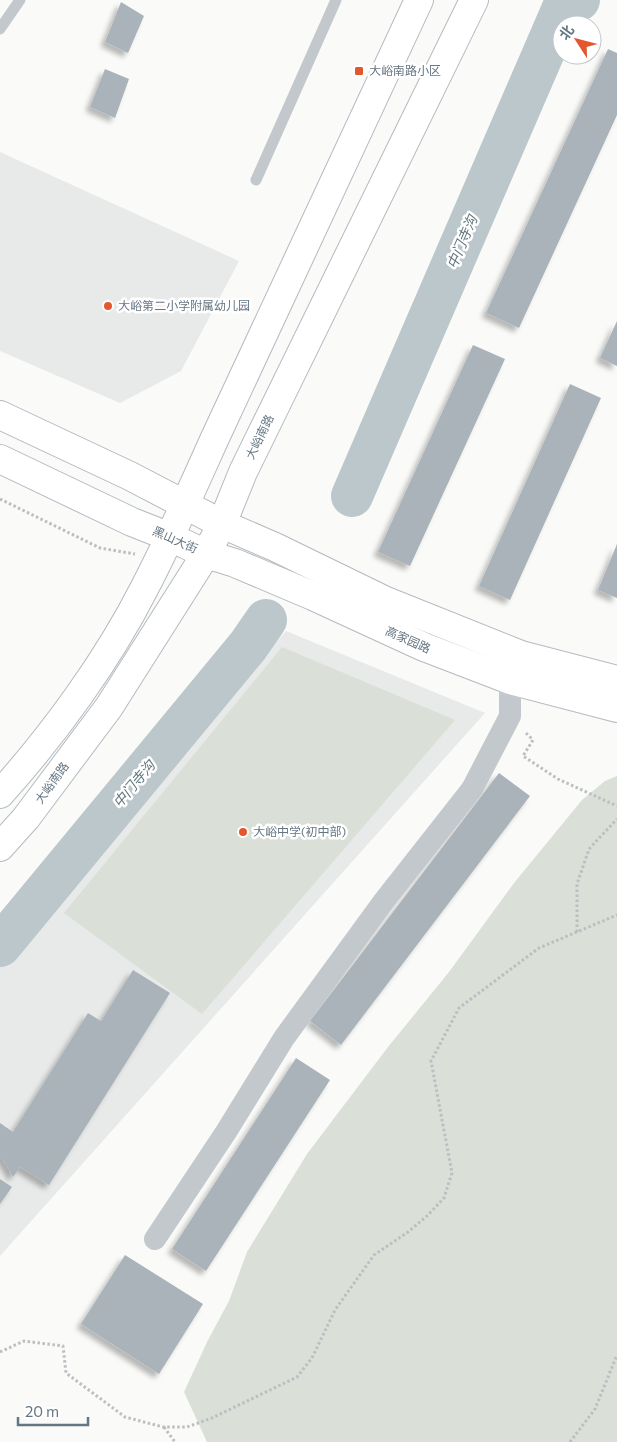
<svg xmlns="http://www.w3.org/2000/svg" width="617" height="1442" viewBox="0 0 617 1442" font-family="Commissioner,'Noto Sans SC',sans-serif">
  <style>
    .built { fill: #e8e9e9 }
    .green { fill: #dadfd7 }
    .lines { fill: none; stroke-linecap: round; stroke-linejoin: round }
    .river { stroke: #bbc7cb; stroke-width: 42 }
    .building { fill: #aab3b9; filter: url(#shadow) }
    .secondary-casing { stroke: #b3babf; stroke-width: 30 }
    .path { stroke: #bbbfc2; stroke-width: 3; stroke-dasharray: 2.5 2.5; stroke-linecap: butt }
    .lane { stroke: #c3c8cc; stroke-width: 11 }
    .street { stroke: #c3c8cc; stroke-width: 22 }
    .secondary { stroke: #fff; stroke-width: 28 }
    .poi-dot { fill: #e4572e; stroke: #fff; stroke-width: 2 }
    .labels { text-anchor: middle; stroke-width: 5; stroke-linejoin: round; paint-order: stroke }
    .poi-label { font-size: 12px; fill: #657683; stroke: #fff; text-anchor: start }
    .street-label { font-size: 12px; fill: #657683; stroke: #fff }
    .water-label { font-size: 14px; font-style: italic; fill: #60757c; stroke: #fff }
  </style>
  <defs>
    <filter id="shadow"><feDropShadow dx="-4.5" dy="4.5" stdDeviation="2.5" flood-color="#0004"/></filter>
  </defs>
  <rect width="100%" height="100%" fill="#fafaf8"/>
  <g class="built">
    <path d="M 0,152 L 239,261 L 181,371 L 120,403 L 0,351 Z"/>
    <path d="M 286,631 L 485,713 L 0,1256 L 0,950 Z"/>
  </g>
  <g class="green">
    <path d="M 282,647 L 455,720 L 202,1014 L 64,913 Z"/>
    <path d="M 617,776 L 617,1442 L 207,1442 L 184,1392 L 208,1340 L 229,1301 L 247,1252 L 307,1154 L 388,1047 L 449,972 L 514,883 L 582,800 L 605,781 Z"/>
  </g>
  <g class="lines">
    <g class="river">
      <path d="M 352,496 L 566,1 L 579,0"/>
      <path d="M 0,946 L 248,646 L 266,620"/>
    </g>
  </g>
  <g class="building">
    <path d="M 121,2 L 144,16 L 128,53 L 105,42 Z"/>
    <path d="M 608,49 L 617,53 L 617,115 L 519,328 L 486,313 Z"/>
    <path d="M 105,69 L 129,79 L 115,118 L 90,107 Z"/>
    <path d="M 617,321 L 617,366 L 600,358 Z"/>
    <path d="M 473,345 L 505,359 L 410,566 L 378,552 Z"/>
    <path d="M 570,384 L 601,398 L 510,600 L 479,586 Z"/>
    <path d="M 617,544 L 617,598 L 598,590 Z"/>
    <path d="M 499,773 L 530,796 L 341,1045 L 310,1021 Z"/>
    <path d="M 133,970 L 170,993 L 49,1185 L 20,1167 L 13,1177 L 3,1160 L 0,1157 L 0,1123 L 13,1132 L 88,1013 L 101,1021 Z"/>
    <path d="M 296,1058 L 330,1080 L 206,1271 L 172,1249 Z"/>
    <path d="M 0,1179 L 12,1187 L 0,1204 Z"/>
    <path d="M 125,1255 L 203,1304 L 159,1374 L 81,1324 Z"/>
  </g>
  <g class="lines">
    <g class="secondary-casing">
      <g id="secondary">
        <path d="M 0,415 L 130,476 L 222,524 L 275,547 L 386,601 L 521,655 L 617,680"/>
        <path d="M 0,459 L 132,522 L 170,537 L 206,554 L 235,563 L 313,596 L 424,647 L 510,680 L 617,708"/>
        <path d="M 0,794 C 54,734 108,660 145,587 C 170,539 192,489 214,440 L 419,0"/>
        <path d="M 0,847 L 26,818 L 109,707 L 206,554 L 222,524 L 243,472 L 474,0"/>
      </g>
    </g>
    <g class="path">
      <path d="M 0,499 L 100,548 L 135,554"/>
      <path d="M 526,733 L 533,740 L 523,756 L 558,779 L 617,806"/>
      <path d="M 577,932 L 577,884 L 589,849 L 617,819"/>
      <path d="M 0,1352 L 24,1341 L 63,1346 L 66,1373 L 125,1417 L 163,1427 L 187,1427 L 212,1418 L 297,1377 L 312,1358 L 335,1310 L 374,1255 L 408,1232 L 427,1216 L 444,1198 L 452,1173 L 431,1061 L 459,1008 L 539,948 L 617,915"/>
      <path d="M 164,1427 L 175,1442"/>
      <path d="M 570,1442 L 595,1409 L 617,1355"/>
    </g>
    <g class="lane">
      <path d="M 0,29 L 20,0"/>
      <path d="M 256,180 L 336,0"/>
    </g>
    <path class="street" d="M 155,1239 L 226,1132 L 284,1038 L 384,901 L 472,789 L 510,716 L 510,680"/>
    <use href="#secondary" class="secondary"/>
  </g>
  <g class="poi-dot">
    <rect x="354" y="66" width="10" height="10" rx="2.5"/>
    <circle cx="108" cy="306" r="5"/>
    <circle cx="243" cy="832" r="5"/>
  </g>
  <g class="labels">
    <g class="poi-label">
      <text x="369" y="75">大峪南路小区</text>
      <text x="118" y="310">大峪第二小学附属幼儿园</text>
      <text x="253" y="836">大峪中学(初中部)</text>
    </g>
    <g class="street-label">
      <text transform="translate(260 437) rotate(-64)" y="4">大峪南路</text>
      <text transform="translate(175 540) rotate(24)" y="4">黑山大街</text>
      <text transform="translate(408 640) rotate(24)" y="4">高家园路</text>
      <text transform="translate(52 783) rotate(-54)" y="4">大峪南路</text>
    </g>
    <g class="water-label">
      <text transform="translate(462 242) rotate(-67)" y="5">中门寺沟</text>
      <text transform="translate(134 784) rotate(-50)" y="5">中门寺沟</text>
    </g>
  </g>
  <g transform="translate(577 40) rotate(306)"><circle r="24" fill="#ffffff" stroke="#c1c8cd"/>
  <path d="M0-4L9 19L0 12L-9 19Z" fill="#e4572e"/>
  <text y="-8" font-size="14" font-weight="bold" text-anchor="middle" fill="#657683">北</text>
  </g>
  <path d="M18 1417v8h70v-8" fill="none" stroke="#657683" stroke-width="2.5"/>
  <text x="25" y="1417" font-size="15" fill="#657683" stroke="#ffffff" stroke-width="4" paint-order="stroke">20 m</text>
</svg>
